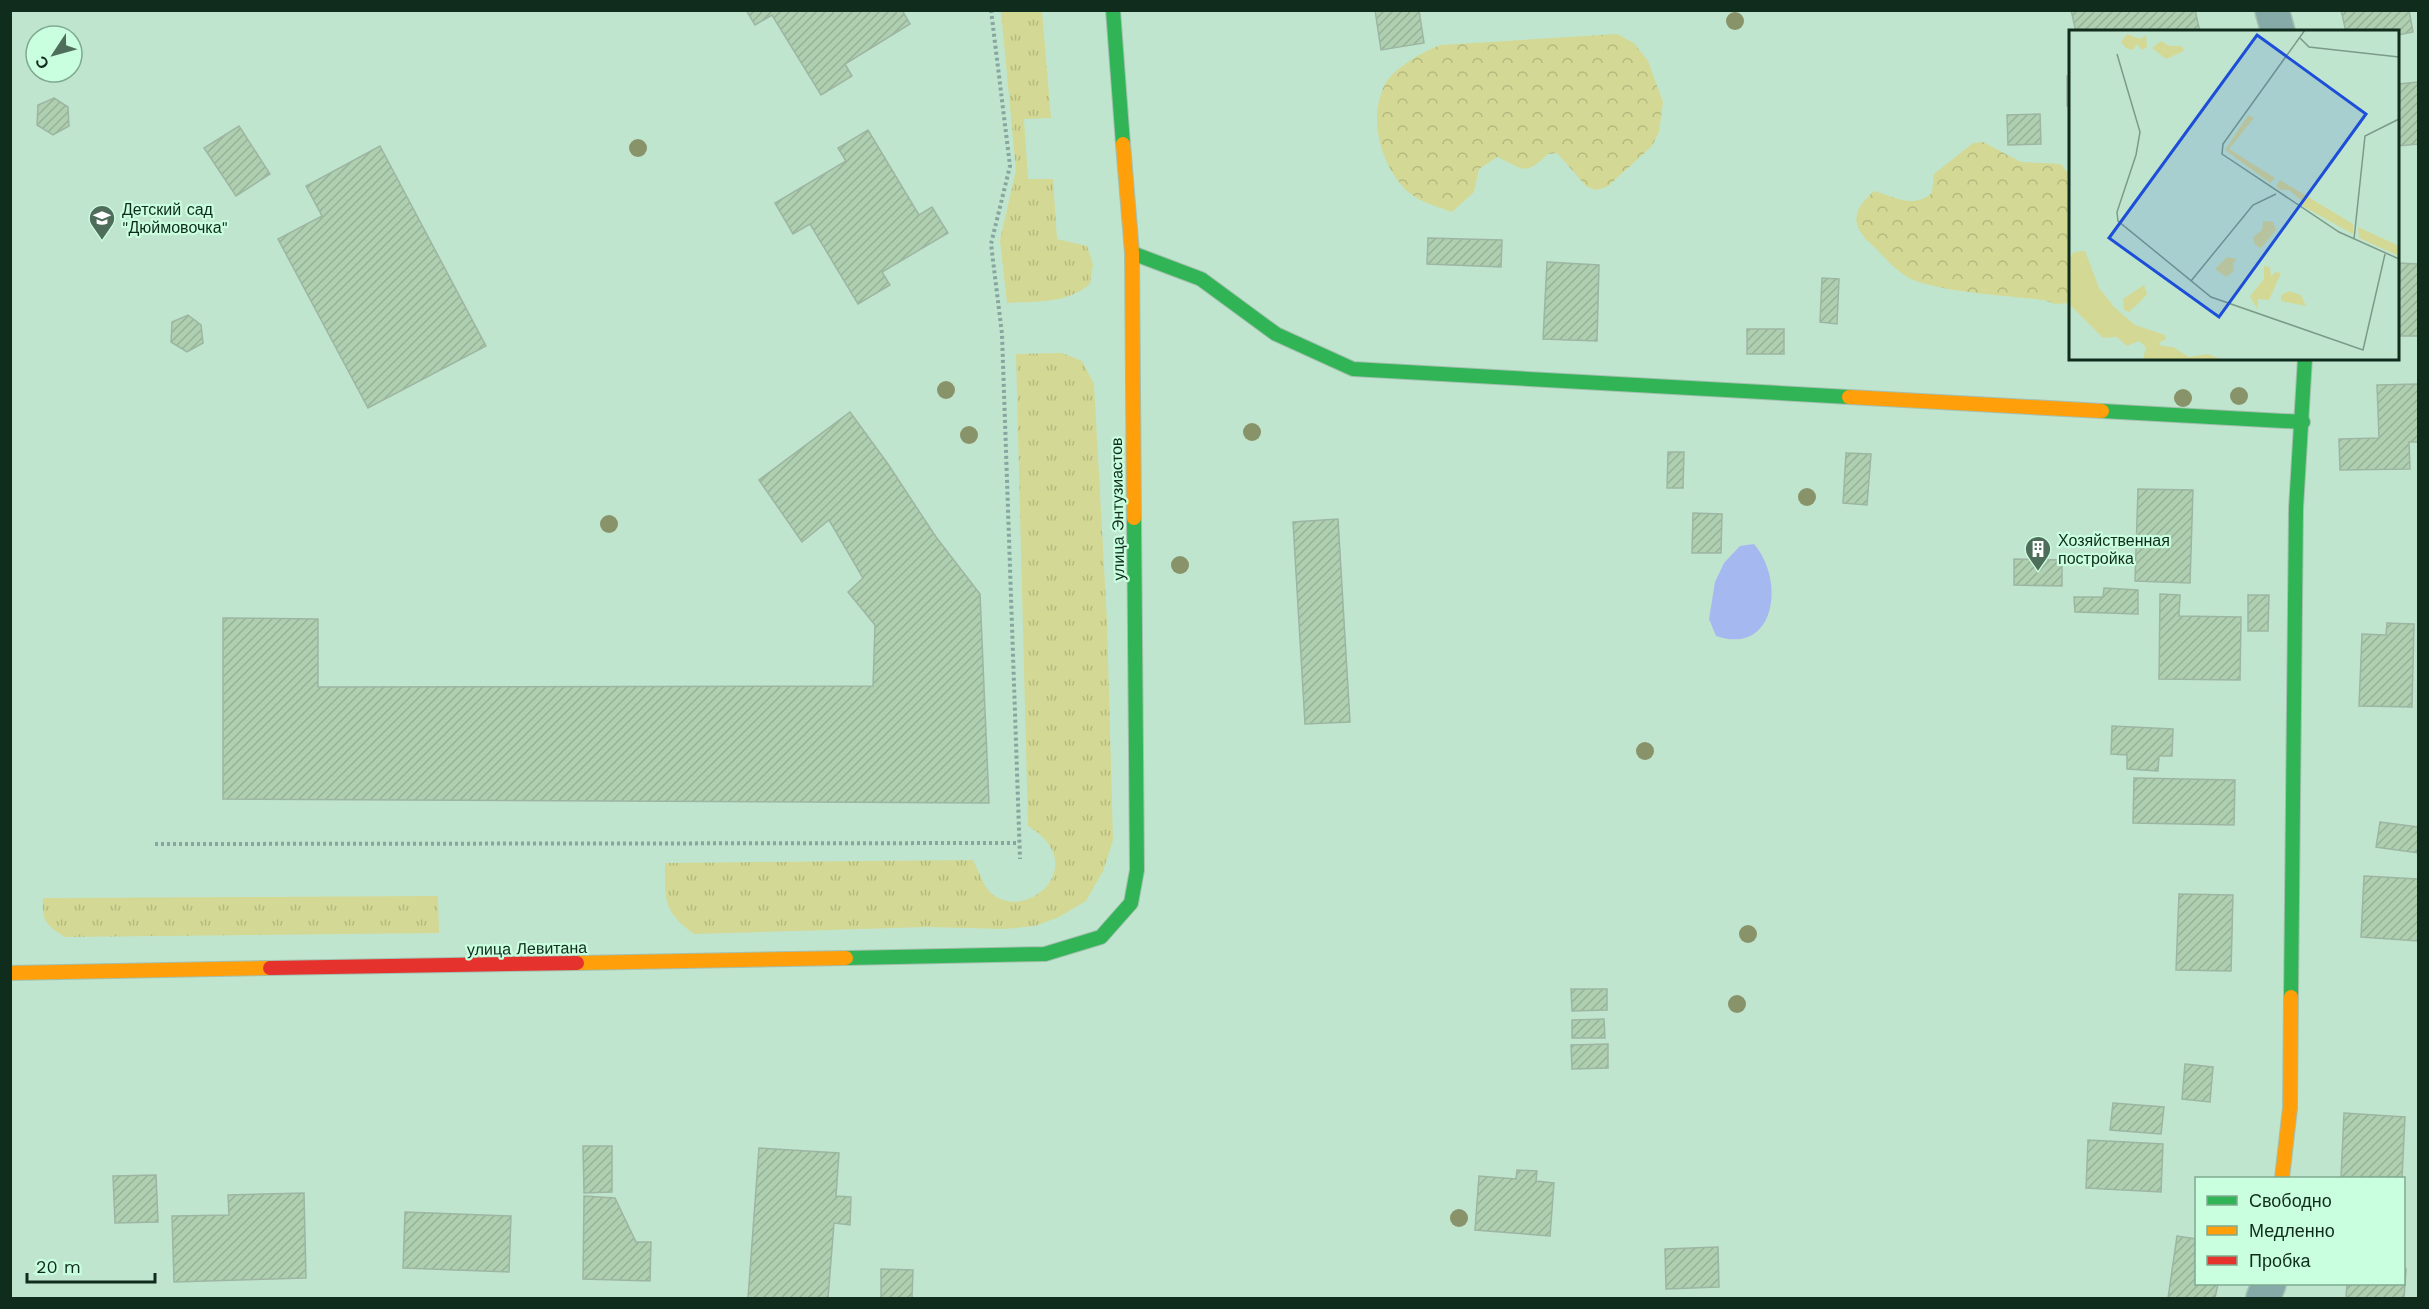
<svg xmlns="http://www.w3.org/2000/svg" width="2429" height="1309" viewBox="0 0 2429 1309" font-family="'Work Sans',sans-serif">
  <style>
    .grass { fill: url(#grass-tufts) }
    .forest { fill: url(#forest-crowns) }
    .water { fill: #a6b8f0 }
    .building { fill: url(#building-hatch); stroke: #9db6a2; stroke-width: 1.5 }
    .lines { fill: none; stroke-linecap: round; stroke-linejoin: round }
    .street-casing { stroke: #a4c0b0; stroke-width: 36 }
    .fast-casing { stroke: #a4c0b0; stroke-width: 16 }
    .slow-casing { stroke: #a4c0b0; stroke-width: 16 }
    .jam-casing { stroke: #a4c0b0; stroke-width: 16 }
    .path { stroke: #87a69f; stroke-width: 4; stroke-dasharray: 3 3; stroke-linecap: butt }
    .street { stroke: #86aaa8; stroke-width: 33 }
    .fast { stroke: #30b455; stroke-width: 14 }
    .slow { stroke: #ff9f0a; stroke-width: 14 }
    .jam { stroke: #e5322d; stroke-width: 14 }
    .tree { fill: #889369 }
    .labels { text-anchor: middle; stroke-width: 4.5; stroke-linejoin: round; paint-order: stroke }
    .poi-label { font-size: 16px; fill: #102c1d; stroke: #c9fede; text-anchor: start }
    .street-label { font-size: 16px; fill: #102c1d; stroke: #c9fede }
    .inset-road { fill: none; stroke: #7a9b88; stroke-width: 1.5 }
    .view { fill: #1d4ed8; fill-opacity: 0.15; stroke: #1d4ed8; stroke-width: 3 }
    .inset-edge { fill: none; stroke: #102c1d; stroke-width: 3 }
  </style>
  <defs>
    <pattern id="grass-tufts" width="24" height="20" patternUnits="userSpaceOnUse" patternTransform="scale(1.5)"><rect width="24" height="20" fill="#d3d894"/><path d="M3 7l-1-3M5 7V3M7 7l1-3M15 17l-1-3M17 17v-4M19 17l1-3" fill="none" stroke="#b4ba7f"/></pattern>
    <pattern id="forest-crowns" width="20" height="18" patternUnits="userSpaceOnUse" patternTransform="scale(1.5)"><rect width="20" height="18" fill="#d3d894"/><path d="M2 6a3 3 0 1 1 6 0M12 15a3 3 0 1 1 6 0" fill="none" stroke="#b4ba7f"/></pattern>
    <pattern id="building-hatch" width="6" height="6" patternUnits="userSpaceOnUse" patternTransform="scale(1.5)"><rect width="6" height="6" fill="#afcfb1"/><path d="M-1 1l2-2M0 6l6-6M5 7l2-2" fill="none" stroke="#96b298"/></pattern>
  </defs>
  <rect width="100%" height="100%" fill="#c0e5cf"/>
  <g class="grass">
    <path d="M 1001,11 L 1042,11 L 1051,118 L 1024,119 L 1028,179 L 1053,179 L 1057,239 L 1087,246 L 1093,264 L 1090,284 C 1066,304 1037,301 1007,303 L 1000,240 L 1016,170 Z"/>
    <path d="M 1062,353 L 1082,361 L 1094,384 L 1107,621 L 1113,840 L 1103,871 L 1086,901 L 1059,917 L 1035,926 L 1004,929 L 927,927 L 694,934 C 662,911 665,898 665,863 L 973,860 C 978,869 983,886 991,893 C 1026,924 1093,865 1028,826 L 1016,354 Z"/>
    <path d="M 438,896 L 439,933 L 65,937 C 46,925 42,922 43,898 Z"/>
  </g>
  <g class="forest">
    <path d="M 1617,34 L 1634,43 L 1648,61 L 1663,102 L 1659,132 L 1652,146 L 1607,187 L 1596,190 L 1587,187 L 1557,153 L 1548,154 C 1524,177 1524,169 1497,157 L 1479,169 L 1474,192 L 1452,212 C 1436,206 1415,201 1403,187 C 1380,160 1368,118 1385,84 C 1393,69 1425,50 1441,45 Z"/>
    <path d="M 1983,142 L 2021,162 L 2061,164 L 2070,176 L 2070,303 L 2055,304 L 2044,300 C 2013,296 1927,292 1904,275 C 1891,266 1881,253 1870,243 C 1848,222 1855,208 1874,191 C 1895,197 1913,209 1932,193 L 1934,174 L 1973,143 Z"/>
  </g>
  <path class="water" d="M 1754,544 C 1786,581 1775,656 1716,636 L 1709,619 L 1715,582 L 1724,563 L 1740,546 Z"/>
  <g class="building">
    <path d="M 746,10 L 902,10 L 910,24 L 845,64 L 852,76 L 821,95 L 772,15 L 755,25 Z"/>
    <path d="M 1375,10 L 1419,10 L 1424,43 L 1381,50 Z"/>
    <path d="M 2071,10 L 2195,10 L 2200,32 L 2076,32 Z"/>
    <path d="M 2341,10 L 2409,10 L 2413,32 L 2398,35 L 2398,32 L 2346,32 Z"/>
    <rect x="2067" y="76" width="3" height="30"/>
    <path d="M 2418,82 L 2418,152 L 2418,144 L 2398,146 L 2398,84 Z"/>
    <path d="M 54,98 L 68,107 L 69,126 L 53,135 L 37,125 L 38,105 Z"/>
    <path d="M 2040,114 L 2041,144 L 2008,145 L 2007,115 Z"/>
    <path d="M 239,126 L 270,174 L 236,196 L 204,148 Z"/>
    <path d="M 868,130 L 919,215 L 932,207 L 948,233 L 882,272 L 890,285 L 858,304 L 810,224 L 793,234 L 775,203 L 846,161 L 838,148 Z"/>
    <path d="M 380,146 L 486,346 L 368,408 L 278,239 L 322,216 L 306,186 Z"/>
    <path d="M 1428,238 L 1502,240 L 1501,267 L 1427,264 Z"/>
    <path d="M 1547,262 L 1599,265 L 1597,341 L 1543,339 Z"/>
    <path d="M 2398,263 L 2418,264 L 2418,336 L 2398,336 Z"/>
    <path d="M 1822,278 L 1839,279 L 1837,324 L 1820,322 Z"/>
    <path d="M 188,315 L 201,325 L 203,343 L 187,352 L 171,342 L 172,322 Z"/>
    <rect x="1747" y="329" width="37" height="25"/>
    <path d="M 2418,384 L 2418,442 L 2409,442 L 2410,469 L 2340,470 L 2339,439 L 2379,438 L 2377,385 Z"/>
    <path d="M 850,412 L 888,464 L 936,537 L 980,594 L 989,803 L 223,799 L 223,618 L 318,619 L 318,687 L 873,686 L 875,625 L 848,592 L 863,578 L 829,520 L 802,542 L 759,480 Z"/>
    <path d="M 1668,452 L 1684,452 L 1683,488 L 1667,488 Z"/>
    <path d="M 1846,453 L 1871,454 L 1867,505 L 1843,503 Z"/>
    <path d="M 2138,489 L 2193,490 L 2190,583 L 2135,581 Z"/>
    <path d="M 1693,513 L 1722,514 L 1721,553 L 1692,553 Z"/>
    <path d="M 1338,519 L 1350,722 L 1305,724 L 1293,522 Z"/>
    <path d="M 2014,559 L 2062,560 L 2062,586 L 2014,585 Z"/>
    <path d="M 2104,588 L 2138,590 L 2138,614 L 2075,612 L 2074,597 L 2103,597 Z"/>
    <path d="M 2160,594 L 2180,595 L 2179,616 L 2241,617 L 2240,680 L 2159,679 Z"/>
    <path d="M 2248,595 L 2269,595 L 2268,631 L 2248,631 Z"/>
    <path d="M 2387,623 L 2414,624 L 2412,707 L 2359,706 L 2362,634 L 2386,635 Z"/>
    <path d="M 2112,726 L 2173,729 L 2172,756 L 2159,756 L 2158,771 L 2127,769 L 2127,755 L 2111,754 Z"/>
    <path d="M 2134,778 L 2235,780 L 2234,825 L 2133,823 Z"/>
    <path d="M 2380,822 L 2418,827 L 2418,853 L 2376,847 Z"/>
    <path d="M 2364,876 L 2418,879 L 2418,941 L 2361,937 Z"/>
    <path d="M 2179,894 L 2233,895 L 2231,971 L 2176,970 Z"/>
    <path d="M 1571,989 L 1607,989 L 1607,1010 L 1572,1011 Z"/>
    <path d="M 1604,1019 L 1605,1038 L 1572,1038 L 1572,1020 Z"/>
    <path d="M 1608,1044 L 1608,1068 L 1572,1069 L 1571,1045 Z"/>
    <path d="M 2185,1064 L 2213,1067 L 2210,1102 L 2182,1099 Z"/>
    <path d="M 2113,1103 L 2164,1107 L 2161,1134 L 2110,1130 Z"/>
    <path d="M 2344,1113 L 2405,1117 L 2402,1178 L 2341,1178 Z"/>
    <path d="M 2088,1140 L 2163,1144 L 2161,1192 L 2086,1188 Z"/>
    <path d="M 583,1146 L 612,1146 L 612,1192 L 584,1193 Z"/>
    <path d="M 759,1148 L 839,1153 L 836,1196 L 851,1197 L 850,1225 L 834,1223 L 828,1298 L 748,1298 Z"/>
    <path d="M 1517,1170 L 1537,1171 L 1536,1181 L 1554,1183 L 1550,1236 L 1475,1230 L 1479,1176 L 1516,1179 Z"/>
    <path d="M 156,1175 L 158,1222 L 115,1223 L 113,1176 Z"/>
    <path d="M 304,1193 L 306,1278 L 174,1282 L 172,1216 L 229,1215 L 228,1195 Z"/>
    <path d="M 584,1196 L 615,1198 L 636,1242 L 651,1242 L 650,1281 L 583,1279 Z"/>
    <path d="M 405,1212 L 511,1216 L 509,1272 L 403,1268 Z"/>
    <path d="M 2177,1236 L 2196,1239 L 2196,1284 L 2218,1284 L 2215,1298 L 2168,1298 Z"/>
    <path d="M 1718,1247 L 1719,1287 L 1666,1289 L 1665,1249 Z"/>
    <path d="M 881,1269 L 913,1270 L 912,1298 L 881,1298 Z"/>
    <path d="M 2404,1269 L 2406,1269 L 2404,1298 L 2346,1298 L 2347,1284 L 2404,1284 Z"/>
  </g>
  <g class="lines">
    <g class="street-casing">
      <g id="street">
        <path d="M 2272,10 L 2278,32"/>
        <path d="M 2263,1298 L 2269,1284"/>
      </g>
    </g>
    <g class="fast-casing">
      <g id="fast">
        <path d="M 1113,10 L 1123,144"/>
        <path d="M 1132,253 L 1201,279 L 1276,334 L 1353,369 L 1849,397"/>
        <path d="M 2102,411 L 2303,422"/>
        <path d="M 846,958 L 1045,954 L 1101,937 L 1131,903 L 1137,870 L 1134,518"/>
        <path d="M 2291,997 L 2296,508 L 2305,358"/>
      </g>
    </g>
    <g class="slow-casing">
      <g id="slow">
        <path d="M 1123,144 L 1132,253 L 1134,518"/>
        <path d="M 1849,397 L 2102,411"/>
        <path d="M 577,963 L 846,958"/>
        <path d="M 10,973 L 270,968"/>
        <path d="M 2282,1178 L 2290,1108 L 2291,997"/>
      </g>
    </g>
    <g class="jam-casing">
      <path id="jam" d="M 270,968 L 577,963"/>
    </g>
    <g class="path">
      <path d="M 991,10 L 1010,166 L 991,244 L 1002,334 L 1020,859"/>
      <path d="M 155,844 L 1019,843"/>
    </g>
    <use href="#street" class="street"/>
    <use href="#fast" class="fast"/>
    <use href="#slow" class="slow"/>
    <use href="#jam" class="jam"/>
  </g>
  <g class="tree">
    <circle cx="1735" cy="21" r="9"/>
    <circle cx="638" cy="148" r="9"/>
    <circle cx="946" cy="390" r="9"/>
    <circle cx="2239" cy="396" r="9"/>
    <circle cx="2183" cy="398" r="9"/>
    <circle cx="1252" cy="432" r="9"/>
    <circle cx="969" cy="435" r="9"/>
    <circle cx="1807" cy="497" r="9"/>
    <circle cx="609" cy="524" r="9"/>
    <circle cx="1180" cy="565" r="9"/>
    <circle cx="1645" cy="751" r="9"/>
    <circle cx="1748" cy="934" r="9"/>
    <circle cx="1737" cy="1004" r="9"/>
    <circle cx="1459" cy="1218" r="9"/>
  </g>
  <defs>
    <g id="school-pin" transform="scale(1.35)"><path d="M0 17L-7.5 6A9.5 9.5 0 1 1 7.5 6Z" fill="#4e6d5b" stroke="#c9fede"/><path d="M0-5L7-2L0 1L-7-2ZM-4 1L0 2.5L4 1V4Q0 6-4 4Z" fill="#fff"/></g>
    <g id="building-pin" transform="scale(1.35)"><path d="M0 17L-7.5 6A9.5 9.5 0 1 1 7.5 6Z" fill="#4e6d5b" stroke="#c9fede"/><path d="M-4-6H4V6H1V3H-1V6H-4ZM-2.5-4.3h1.7v1.8h-1.7ZM.8-4.3h1.7v1.8H.8ZM-2.5-1h1.7V.8h-1.7ZM.8-1h1.7V.8H.8Z" fill="#fff"/></g>
  </defs>
  <g fill-rule="evenodd">
    <use href="#school-pin" x="102" y="218"/>
    <use href="#building-pin" x="2038" y="549"/>
  </g>
  <g class="labels">
    <g class="poi-label">
      <text x="122" y="215">Детский сад<tspan x="122" dy="18">"Дюймовочка"</tspan></text>
      <text x="2058" y="546">Хозяйственная<tspan x="2058" dy="18">постройка</tspan></text>
    </g>
    <g class="street-label">
      <text transform="translate(1117 509) rotate(-91)" y="6">улица Энтузиастов</text>
      <text transform="translate(527 948) rotate(-1)" y="6">улица Левитана</text>
    </g>
  </g>
  <g transform="translate(2069 30)">
    <rect width="330" height="330" fill="#c0e5cf"/>
    <path d="M 179,85 L 185,88 L 160,119 L 206,148 L 201,153 L 156,120 ZM 211,150 L 284,194 L 284,204 L 232,175 L 233,171 L 220,160 L 211,160 L 207,156 ZM 289,197 L 330,216 L 330,226 L 290,208 Z" fill="#d3d894"/>
    <path d="M 58,4 L 71,9 L 77,5 L 78,17 L 73,20 L 68,14 L 64,20 L 57,18 L 52,12 ZM 92,11 L 100,16 L 113,16 L 115,21 L 97,29 L 83,18 ZM 194,191 L 204,192 L 207,200 L 192,218 L 186,215 L 184,207 L 193,200 ZM 158,227 L 168,229 L 164,233 L 165,241 L 157,247 L 146,239 ZM 195,236 L 201,237 L 202,247 L 206,242 L 212,243 L 200,270 L 189,269 L 188,279 L 181,266 L 195,249 ZM 75,255 L 78,264 L 71,272 L 60,282 L 55,280 L 54,269 ZM 220,261 L 232,265 L 237,276 L 212,271 L 212,265 Z" fill="#d3d894"/>
    <path d="M 16,221 L 30,258 L 46,278 L 66,295 L 96,305 L 97,309 L 90,313 L 92,316 L 104,317 L 120,327 L 139,324 L 154,330 L 74,330 L 77,317 L 70,311 L 58,316 L 48,307 L 34,308 L 0,274 L 0,229 L 5,222 Z" fill="#d3d894"/>
    <path class="inset-road" d="M 236,0 L 154,114 L 153,124 L 270,202 L 330,229M 230,7 L 240,17 L 330,27M 48,24 L 71,102 L 67,125 L 48,182 L 49,191 L 142,267 L 294,320 L 316,224M 285,209 L 296,106 L 330,89M 122,251 L 184,175 L 207,164"/>
    <path class="view" d="M 188,5 L 297,84 L 150,287 L 40,208 Z"/>
    <rect width="330" height="330" class="inset-edge"/>
  </g>
  <rect width="2429" height="1309" fill="none" stroke="#102c1d" stroke-width="24"/>
  <rect x="2195" y="1177" width="210" height="108" fill="#c9fede" stroke="#7faa91" stroke-width="1.5"/>
  <rect x="2207" y="1196" width="30" height="9" fill="#30b455" stroke="#7faa91" stroke-width="1.5"/>
  <text x="2249" y="1207" font-size="18" fill="#102c1d">Свободно</text>
  <rect x="2207" y="1226" width="30" height="9" fill="#ff9f0a" stroke="#7faa91" stroke-width="1.5"/>
  <text x="2249" y="1237" font-size="18" fill="#102c1d">Медленно</text>
  <rect x="2207" y="1256" width="30" height="9" fill="#e5322d" stroke="#7faa91" stroke-width="1.5"/>
  <text x="2249" y="1267" font-size="18" fill="#102c1d">Пробка</text>
  <g transform="translate(54 54) rotate(234)"><circle r="28" fill="#c9fede" stroke="#7faa91" stroke-width="1.5"/>
  <path d="M0-4.5L10 22L0 15L-10 22Z" fill="#4e6d5b"/>
  <text y="-9" font-size="16" font-weight="bold" text-anchor="middle" fill="#102c1d">С</text>
  </g>
  <path d="M27 1273v9h128v-9" fill="none" stroke="#102c1d" stroke-width="3"/>
  <text x="36" y="1273" font-size="18" fill="#102c1d" stroke="#c9fede" stroke-width="4.5" paint-order="stroke">20 m</text>
</svg>
